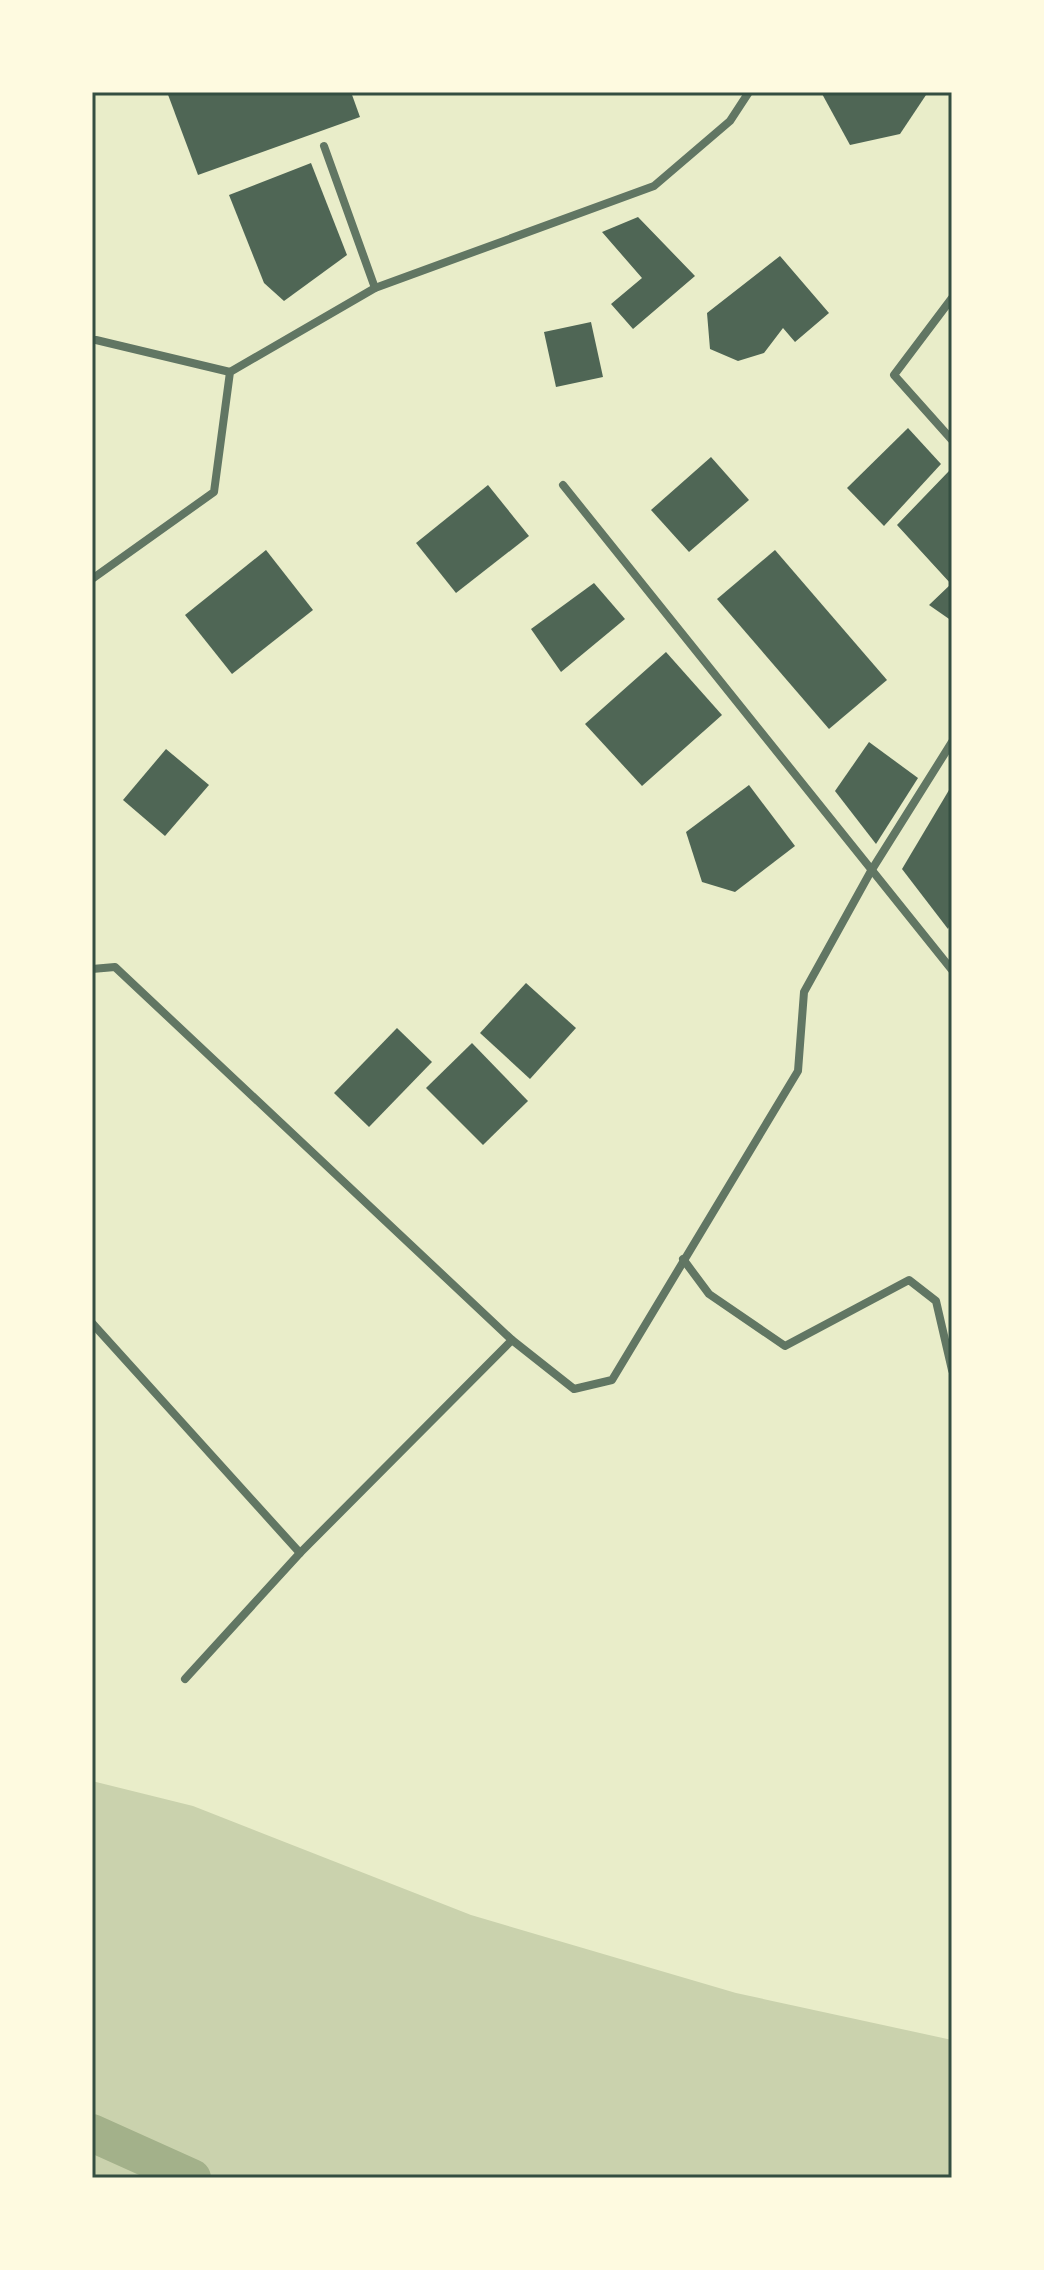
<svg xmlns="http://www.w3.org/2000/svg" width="1044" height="2270" viewBox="0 0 1044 2270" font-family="'Alegreya Sans',sans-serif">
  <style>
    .green { fill: #cad2ad }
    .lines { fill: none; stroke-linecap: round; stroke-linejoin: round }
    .canal { stroke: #a3b18a; stroke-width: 38 }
    .building { fill: #4f6655 }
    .minor { stroke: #617663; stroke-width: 8 }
    .neatline { fill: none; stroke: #344e41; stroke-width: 3 }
  </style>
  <rect width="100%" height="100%" fill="#e9edc9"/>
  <path class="green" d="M 92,1781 L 193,1806 L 471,1915 L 736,1993 L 952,2040 L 952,2178 L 92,2178 Z"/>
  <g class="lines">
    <path class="canal" d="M 92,2133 L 192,2178"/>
  </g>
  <g class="building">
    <path d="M 167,92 L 351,92 L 360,117 L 198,175 Z"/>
    <path d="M 821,92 L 928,92 L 900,134 L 850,145 Z"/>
    <path d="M 311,163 L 347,255 L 284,301 L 264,283 L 229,195 Z"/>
    <path d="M 638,217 L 695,276 L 633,329 L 611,304 L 642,278 L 602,232 Z"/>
    <path d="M 780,256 L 829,313 L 795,342 L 783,328 L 764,353 L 738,361 L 710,349 L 707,313 Z"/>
    <path d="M 591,322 L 603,377 L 556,387 L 544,332 Z"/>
    <path d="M 908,428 L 941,464 L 884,526 L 847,488 Z"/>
    <path d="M 711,457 L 749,500 L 689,552 L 651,510 Z"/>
    <path d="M 949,471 L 952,475 L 952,621 L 929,605 L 951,584 L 897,525 Z"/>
    <path d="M 488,485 L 529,536 L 456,593 L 416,543 Z"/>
    <path d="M 266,550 L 313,610 L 232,674 L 185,615 Z"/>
    <path d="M 775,550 L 887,680 L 829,729 L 717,599 Z"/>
    <path d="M 594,583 L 625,619 L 561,672 L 531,629 Z"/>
    <path d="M 666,652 L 722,715 L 642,786 L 585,724 Z"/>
    <path d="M 869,742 L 918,778 L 876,844 L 835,791 Z"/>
    <path d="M 166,749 L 209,785 L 165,836 L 123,800 Z"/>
    <path d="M 749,785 L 795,846 L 735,892 L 702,882 L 686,832 Z"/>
    <path d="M 952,785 L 952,921 L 948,929 L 902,869 Z"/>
    <path d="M 526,983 L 576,1028 L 530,1079 L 480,1033 Z"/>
    <path d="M 397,1028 L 432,1062 L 369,1127 L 334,1093 Z"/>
    <path d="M 472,1043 L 528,1101 L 483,1145 L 426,1088 Z"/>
  </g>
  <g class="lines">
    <g class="minor">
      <path d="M 324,146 L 375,288"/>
      <path d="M 952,298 L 894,375 L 952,440"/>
      <path d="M 96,340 L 230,372"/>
      <path d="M 563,485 L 952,970"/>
      <path d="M 92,579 L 214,492 L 230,372 L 375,288 L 654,186 L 730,121 L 749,92"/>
      <path d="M 92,969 L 115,967 L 512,1340 L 574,1389 L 612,1380 L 798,1071 L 804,992 L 871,871 L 952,742"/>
      <path d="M 683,1259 L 709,1294 L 785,1346 L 909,1280 L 936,1301 L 952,1370"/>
      <path d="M 92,1323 L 300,1553 L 512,1340"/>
      <path d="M 185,1679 L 300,1553"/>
    </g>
  </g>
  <rect width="1044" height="2270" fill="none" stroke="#fefae0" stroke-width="188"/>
  <rect x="94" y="94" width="856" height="2082" class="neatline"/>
</svg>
